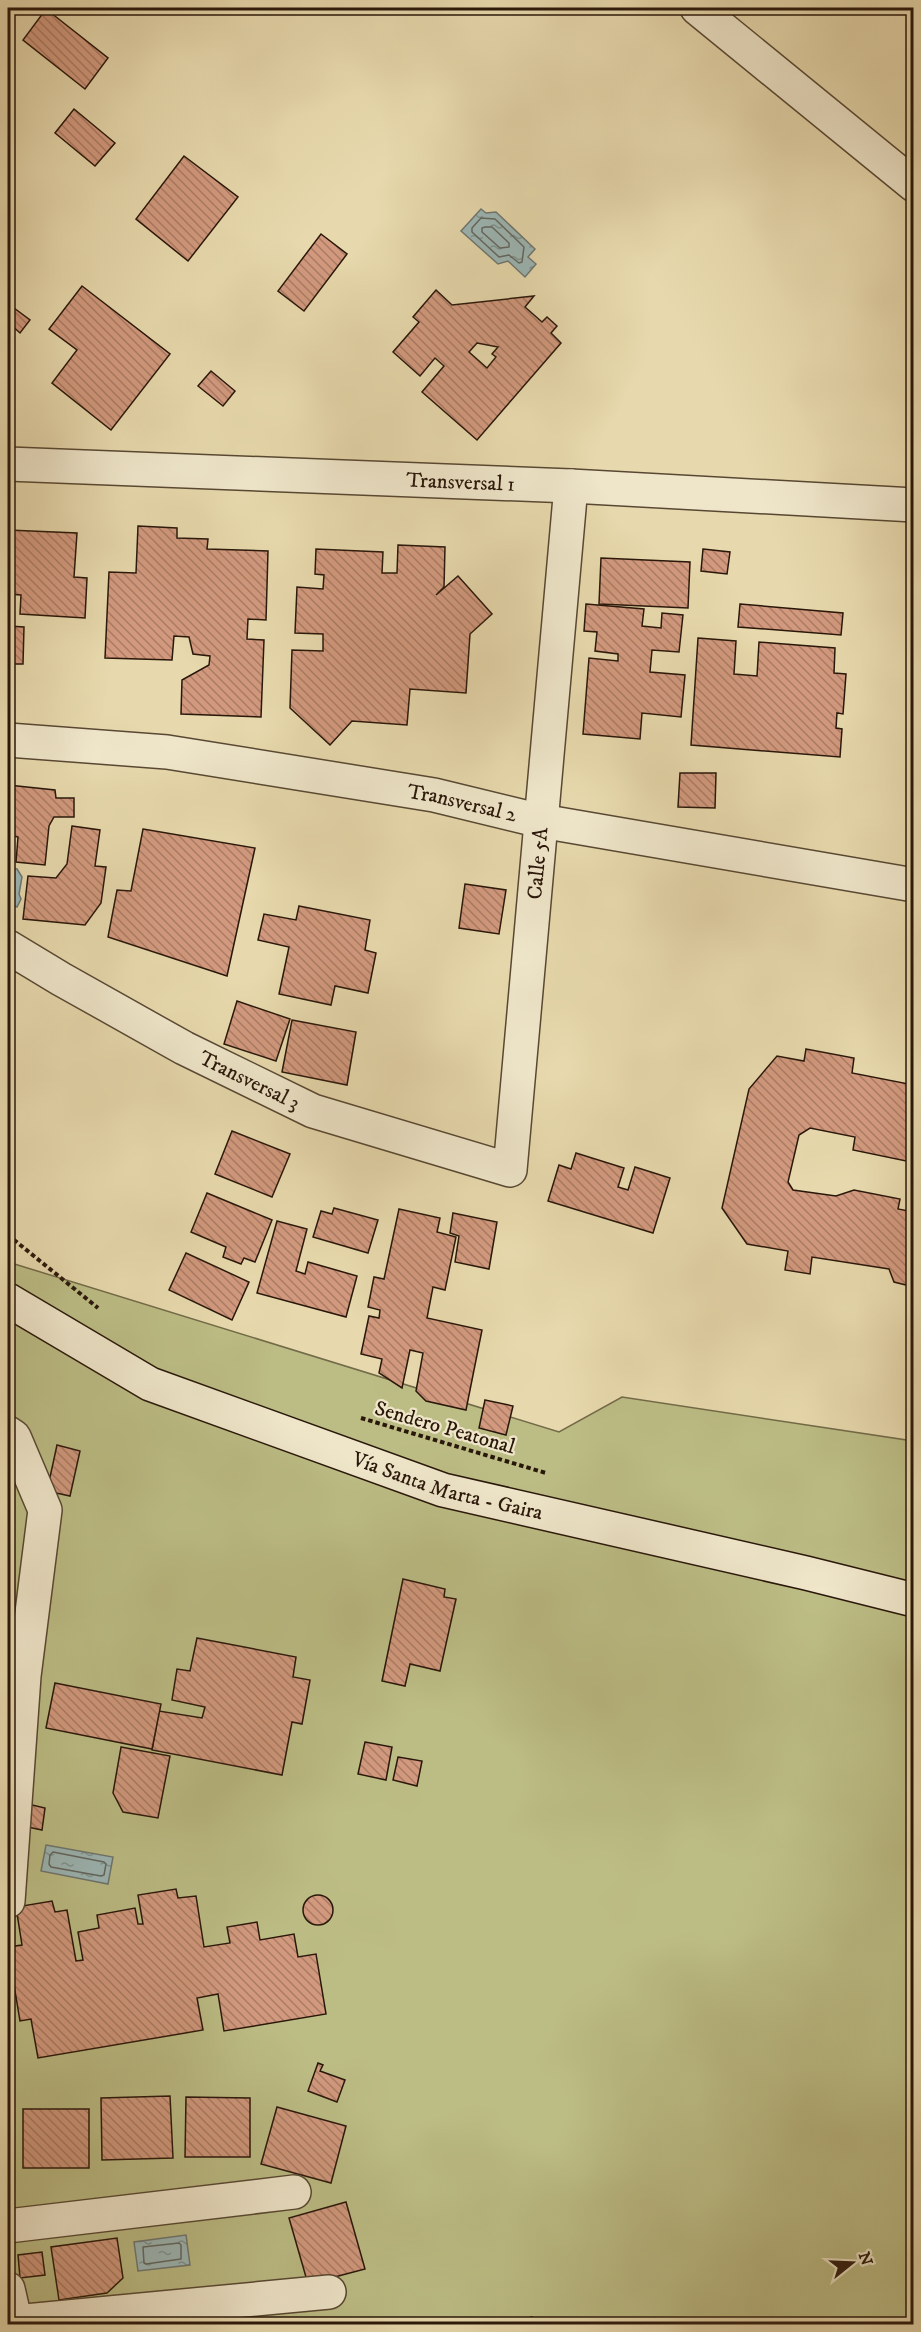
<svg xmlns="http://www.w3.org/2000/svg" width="921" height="2332" viewBox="0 0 921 2332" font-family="'IM FELL DW Pica',serif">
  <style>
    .green { fill: #bcbd85; stroke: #726a48; stroke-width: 1.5 }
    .water { fill: url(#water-ripples); stroke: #6e7771; stroke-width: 1.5 }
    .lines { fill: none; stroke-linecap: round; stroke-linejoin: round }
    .shore { stroke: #626760; stroke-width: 1.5 }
    .building { fill: url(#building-back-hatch); stroke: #29170a; stroke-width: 1.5; fill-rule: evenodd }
    .minor-casing { stroke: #584833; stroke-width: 36 }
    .secondary-casing { stroke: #29170a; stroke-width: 36 }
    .path { stroke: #29170a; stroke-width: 4; stroke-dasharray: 4.5 3; stroke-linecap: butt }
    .minor { stroke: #efe6ca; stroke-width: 33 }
    .secondary { stroke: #efe6ca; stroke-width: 33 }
    .labels { text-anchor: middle; stroke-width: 4.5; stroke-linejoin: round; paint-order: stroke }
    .street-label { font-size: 21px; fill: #29170a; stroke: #efe6ca }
  </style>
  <defs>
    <pattern id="water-ripples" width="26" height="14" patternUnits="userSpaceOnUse" patternTransform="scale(1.5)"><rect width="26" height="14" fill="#9cb7b6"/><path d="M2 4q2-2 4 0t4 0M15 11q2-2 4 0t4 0" fill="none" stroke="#7f9492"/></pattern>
    <pattern id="building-back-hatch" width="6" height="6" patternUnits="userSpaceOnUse" patternTransform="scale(1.5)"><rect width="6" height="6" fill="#d2997e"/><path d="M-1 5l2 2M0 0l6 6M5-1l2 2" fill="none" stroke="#aa7c65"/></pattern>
  </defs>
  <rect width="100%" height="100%" fill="#e7d9ad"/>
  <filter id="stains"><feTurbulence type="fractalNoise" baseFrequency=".00333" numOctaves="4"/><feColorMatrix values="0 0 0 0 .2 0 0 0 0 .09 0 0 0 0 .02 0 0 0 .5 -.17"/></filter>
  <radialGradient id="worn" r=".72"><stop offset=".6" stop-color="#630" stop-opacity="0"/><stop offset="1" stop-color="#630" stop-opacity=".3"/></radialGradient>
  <path class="green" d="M 8,1262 L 559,1432 L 622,1397 L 913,1441 L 913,2324 L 8,2324 Z"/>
  <g class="water">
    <path d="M 481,209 L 486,213 L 496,212 L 535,249 L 528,257 L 536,264 L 525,277 L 508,261 L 498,264 L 461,231 Z"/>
    <path d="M 13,868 L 17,869 L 22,877 L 19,894 L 21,899 L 17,907 L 8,903 L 8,870 Z"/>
    <path d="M 46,1845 L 113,1857 L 108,1884 L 41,1871 Z"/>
    <path d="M 186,2235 L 190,2265 L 138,2271 L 134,2242 Z"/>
  </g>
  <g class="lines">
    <g class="shore">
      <path d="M 481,218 L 495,219 L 524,247 L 522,262 L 519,263 L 509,255 L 499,257 L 472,232 L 472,228 Z"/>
      <path d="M 485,227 L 492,227 L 509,243 L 509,247 L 500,248 L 482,232 L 482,228 Z"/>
      <path d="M 53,1852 L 104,1862 L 106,1864 L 104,1875 L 101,1876 L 51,1867 L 49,1864 L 50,1855 Z"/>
      <path d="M 179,2243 L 181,2245 L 181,2259 L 146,2264 L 144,2263 L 143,2247 Z"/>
    </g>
  </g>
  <g class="building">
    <path d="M 46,9 L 108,58 L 85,89 L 23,40 Z"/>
    <path d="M 74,109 L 115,143 L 95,166 L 55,133 Z"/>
    <path d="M 184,156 L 238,197 L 188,261 L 136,219 Z"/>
    <path d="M 321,234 L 347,254 L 304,311 L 278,291 Z"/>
    <path d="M 82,286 L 170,354 L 111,430 L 52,383 L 77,350 L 49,329 Z"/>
    <path d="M 436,290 L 452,305 L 534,296 L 525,307 L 542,322 L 547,317 L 557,326 L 551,333 L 561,343 L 477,440 L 422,392 L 444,366 L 435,358 L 420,376 L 393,352 L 419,322 L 413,317 ZM 477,343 L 498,347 L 492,354 L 496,357 L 487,368 L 469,352 Z"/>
    <path d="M 14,308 L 30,320 L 20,333 L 8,322 L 8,316 Z"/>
    <path d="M 211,371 L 235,391 L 223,406 L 198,386 Z"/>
    <path d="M 138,526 L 177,528 L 177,538 L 208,539 L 207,549 L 268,551 L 266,620 L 248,619 L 247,639 L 264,640 L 261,717 L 181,714 L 182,680 L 209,665 L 210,656 L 193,654 L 189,637 L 174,636 L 172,660 L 105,658 L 109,572 L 136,573 Z"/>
    <path d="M 8,530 L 77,533 L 74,577 L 87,578 L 85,618 L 20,614 L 21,595 L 8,594 Z"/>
    <path d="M 398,545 L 445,547 L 444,587 L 436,595 L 458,576 L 492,614 L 470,634 L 466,693 L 410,689 L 407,725 L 352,721 L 330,745 L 290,708 L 292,650 L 323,651 L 323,634 L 295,633 L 297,587 L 323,589 L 324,575 L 315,574 L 316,549 L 383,552 L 382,573 L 397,573 Z"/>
    <path d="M 703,549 L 730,552 L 727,574 L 701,571 Z"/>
    <path d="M 601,558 L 690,562 L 688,608 L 599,604 Z"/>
    <path d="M 586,604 L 644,609 L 642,626 L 661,628 L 662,613 L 683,615 L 679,652 L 652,650 L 650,672 L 685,675 L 681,717 L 642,713 L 640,739 L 583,734 L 589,658 L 618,661 L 618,654 L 595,651 L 597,632 L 584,631 Z"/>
    <path d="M 740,604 L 843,613 L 841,635 L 738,627 Z"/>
    <path d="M 8,626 L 24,627 L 23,664 L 8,664 Z"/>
    <path d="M 698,638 L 736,641 L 734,674 L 757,676 L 759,642 L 835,648 L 834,673 L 846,674 L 843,714 L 837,713 L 836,728 L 842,729 L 840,757 L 691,745 Z"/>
    <path d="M 680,773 L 716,773 L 715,808 L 678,807 Z"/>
    <path d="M 8,785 L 55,790 L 56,798 L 74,798 L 74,817 L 54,817 L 49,826 L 45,865 L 16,862 L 18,837 L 8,835 Z"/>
    <path d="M 72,826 L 100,830 L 95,866 L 106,867 L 101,903 L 85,925 L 23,919 L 28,876 L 56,878 L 67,864 Z"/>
    <path d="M 143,829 L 255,848 L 227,976 L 108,937 L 117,890 L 131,891 Z"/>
    <path d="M 465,884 L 506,890 L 499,934 L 459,928 Z"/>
    <path d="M 299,906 L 370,920 L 365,950 L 376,953 L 368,993 L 335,986 L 331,1005 L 279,994 L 289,947 L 258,940 L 264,914 L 296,920 Z"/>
    <path d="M 237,1001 L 290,1019 L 276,1061 L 224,1044 Z"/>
    <path d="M 292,1020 L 356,1032 L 347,1085 L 282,1072 Z"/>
    <path d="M 806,1049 L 854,1058 L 852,1073 L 914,1085 L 914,1160 L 911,1162 L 853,1150 L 855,1137 L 810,1128 L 799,1135 L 788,1182 L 793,1190 L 836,1196 L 854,1190 L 900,1199 L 898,1209 L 914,1212 L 914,1287 L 894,1282 L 889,1269 L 812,1257 L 810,1274 L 785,1270 L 788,1251 L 747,1244 L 722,1208 L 749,1089 L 777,1056 L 804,1061 Z"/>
    <path d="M 232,1131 L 290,1154 L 272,1197 L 215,1174 Z"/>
    <path d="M 576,1153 L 624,1168 L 618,1187 L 628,1190 L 635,1167 L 670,1178 L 653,1233 L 548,1201 L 559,1165 L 571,1169 Z"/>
    <path d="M 207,1193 L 272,1220 L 255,1262 L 244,1258 L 241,1264 L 223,1257 L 226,1247 L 191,1232 Z"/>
    <path d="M 334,1208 L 378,1220 L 368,1253 L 313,1237 L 321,1211 L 332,1214 Z"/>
    <path d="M 399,1209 L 440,1218 L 437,1232 L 456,1237 L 445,1290 L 433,1287 L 427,1318 L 482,1330 L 466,1410 L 426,1401 L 416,1391 L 423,1353 L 410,1350 L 402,1388 L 379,1373 L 382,1359 L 361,1354 L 369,1316 L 379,1318 L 380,1310 L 368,1307 L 374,1277 L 384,1279 Z"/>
    <path d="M 453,1213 L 497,1222 L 489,1269 L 455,1262 L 459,1236 L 450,1233 Z"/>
    <path d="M 277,1221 L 307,1229 L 296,1271 L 305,1274 L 308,1262 L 357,1276 L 346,1317 L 257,1293 Z"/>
    <path d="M 186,1253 L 249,1282 L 232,1320 L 169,1290 Z"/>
    <path d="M 485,1400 L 513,1406 L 506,1435 L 479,1428 Z"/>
    <path d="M 57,1445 L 80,1451 L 70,1496 L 47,1491 Z"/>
    <path d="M 403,1579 L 445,1589 L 444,1597 L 456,1599 L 440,1671 L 410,1664 L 405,1686 L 382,1681 Z"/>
    <path d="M 197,1638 L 296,1657 L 293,1677 L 310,1680 L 302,1724 L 292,1722 L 282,1775 L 152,1750 L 159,1711 L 202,1718 L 205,1707 L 172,1700 L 177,1669 L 190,1671 Z"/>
    <path d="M 55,1683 L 161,1704 L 152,1749 L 46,1728 Z"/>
    <path d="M 365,1742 L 392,1747 L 386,1780 L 358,1774 Z"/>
    <path d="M 121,1747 L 170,1756 L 158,1818 L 123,1812 L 113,1793 Z"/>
    <path d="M 398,1757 L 422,1761 L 417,1786 L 393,1780 Z"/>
    <path d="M 28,1804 L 45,1808 L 42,1830 L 23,1826 Z"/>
    <path d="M 176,1889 L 178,1898 L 196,1896 L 204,1947 L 230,1943 L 227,1927 L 257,1922 L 260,1940 L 294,1934 L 298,1957 L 316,1954 L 326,2014 L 224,2031 L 218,1994 L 197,1998 L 203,2030 L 38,2058 L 31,2019 L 20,2021 L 8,1949 L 8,1947 L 22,1945 L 16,1907 L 52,1901 L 55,1912 L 67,1910 L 76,1961 L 83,1960 L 78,1932 L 99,1928 L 97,1915 L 135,1908 L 138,1924 L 143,1924 L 138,1895 Z"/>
    <circle cx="318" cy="1910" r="15"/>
    <path d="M 318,2063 L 323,2065 L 320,2071 L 345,2080 L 337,2102 L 308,2091 Z"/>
    <path d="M 170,2096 L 173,2158 L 102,2160 L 101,2098 Z"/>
    <path d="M 186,2097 L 250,2098 L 250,2157 L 185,2157 Z"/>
    <path d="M 277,2107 L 346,2126 L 331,2183 L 261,2164 Z"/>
    <rect x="23" y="2109" width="66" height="59"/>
    <path d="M 346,2202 L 365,2269 L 308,2284 L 289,2218 Z"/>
    <path d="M 117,2238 L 123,2278 L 107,2293 L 59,2300 L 51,2247 Z"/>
    <path d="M 42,2252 L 45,2275 L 20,2278 L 18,2255 Z"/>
    <path d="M 532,2317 L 534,2324 L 521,2324 L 520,2320 Z"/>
  </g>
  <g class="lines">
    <g class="minor-casing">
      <g id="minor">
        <path d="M 697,8 L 914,185"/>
        <path id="s1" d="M 8,464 L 571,486 L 914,505"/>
        <path id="s2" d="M 8,740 L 167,752 L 434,795 L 541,821 L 914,885"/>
        <path id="s3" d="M 8,947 L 61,979 L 184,1048 L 313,1111 L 510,1170 L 571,486"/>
        <path d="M 8,1433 L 14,1437 L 45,1510 L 24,1676 L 8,1901"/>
        <path d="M 8,2226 L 294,2192"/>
        <path d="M 8,2289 L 16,2324"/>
        <path d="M 15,2322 L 329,2292"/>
      </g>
    </g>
    <g class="secondary-casing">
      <g id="secondary">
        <path id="s4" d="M 8,1300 L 150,1384 L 443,1490 L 806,1573 L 914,1600"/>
      </g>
    </g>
    <g class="path">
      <path d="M 8,1235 L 98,1308"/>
      <path d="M 361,1418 L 546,1473"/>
    </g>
    <use href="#minor" class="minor"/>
    <use href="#secondary" class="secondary"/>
  </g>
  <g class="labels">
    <g class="street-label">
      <text dy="7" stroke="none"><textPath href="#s1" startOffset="453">Transversal 1</textPath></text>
      <text dy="7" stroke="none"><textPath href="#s2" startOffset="459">Transversal 2</textPath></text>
      <text dy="7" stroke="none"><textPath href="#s3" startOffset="860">Calle 5A</textPath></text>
      <text dy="7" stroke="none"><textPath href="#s3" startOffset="276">Transversal 3</textPath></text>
      <text transform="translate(445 1427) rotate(16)" y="7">Sendero Peatonal</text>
      <text dy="7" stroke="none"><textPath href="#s4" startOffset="480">Vía Santa Marta - Gaira</textPath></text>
    </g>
  </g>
  <rect width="921" height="2332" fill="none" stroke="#e7d9ad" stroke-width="30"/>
  <rect x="9" y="9" width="903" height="2314" fill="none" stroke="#29170a" stroke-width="3"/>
  <rect x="15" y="15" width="891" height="2302" fill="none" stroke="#29170a" stroke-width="1.5"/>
  <g transform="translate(852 2263) rotate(72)" stroke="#efe6ca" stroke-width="4.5" paint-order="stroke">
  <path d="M0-4.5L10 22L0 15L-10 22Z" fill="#29170a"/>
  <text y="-9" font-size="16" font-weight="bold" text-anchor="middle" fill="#29170a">N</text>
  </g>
  <rect width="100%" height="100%" filter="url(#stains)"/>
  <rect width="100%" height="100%" fill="url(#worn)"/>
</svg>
